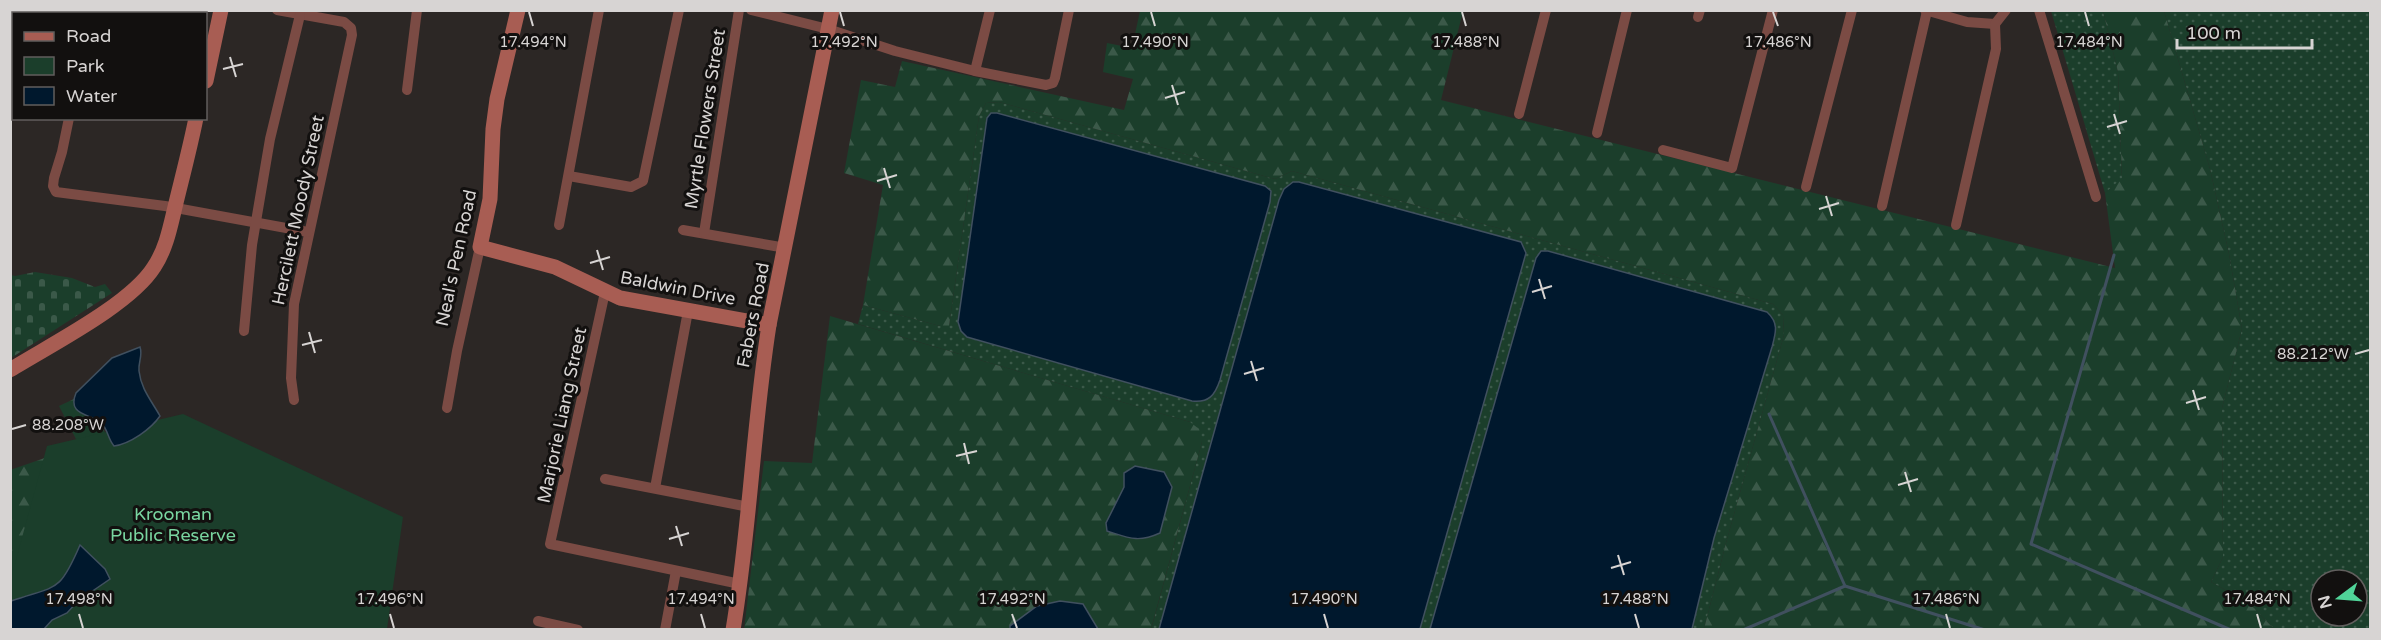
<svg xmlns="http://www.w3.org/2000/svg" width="2381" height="640" viewBox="0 0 2381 640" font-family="'Varela Round',sans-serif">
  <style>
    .grass { fill: url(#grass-dots); fill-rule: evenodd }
    .forest { fill: url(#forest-firs); fill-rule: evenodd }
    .cemetery { fill: url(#cemetery-stones) }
    .park { fill: #1b3e2b }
    .water { fill: #00182d; stroke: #40505f; stroke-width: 1.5 }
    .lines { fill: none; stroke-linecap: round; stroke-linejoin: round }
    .stream { stroke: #40505f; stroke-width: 3 }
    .street { stroke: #7b4b44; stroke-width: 10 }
    .secondary { stroke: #a85d53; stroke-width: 15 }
    .ticks { fill: none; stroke: #d7d4d3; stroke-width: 2 }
    .labels { text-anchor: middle; stroke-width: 6; stroke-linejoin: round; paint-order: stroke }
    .street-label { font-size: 18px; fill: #d7d4d3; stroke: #12100f }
    .park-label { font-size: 18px; fill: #79d5a0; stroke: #12100f }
    .ticks-label { font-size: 15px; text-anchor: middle; fill: #d7d4d3; stroke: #12100f; stroke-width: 6; stroke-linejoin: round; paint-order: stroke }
  </style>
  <defs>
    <pattern id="grass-dots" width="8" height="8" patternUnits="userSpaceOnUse" patternTransform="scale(1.5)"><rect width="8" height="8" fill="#1b3e2b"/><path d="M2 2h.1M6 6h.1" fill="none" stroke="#3b5949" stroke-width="1.8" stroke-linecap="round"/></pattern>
    <pattern id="forest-firs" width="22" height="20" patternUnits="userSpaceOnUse" patternTransform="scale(1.5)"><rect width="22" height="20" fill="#1b3e2b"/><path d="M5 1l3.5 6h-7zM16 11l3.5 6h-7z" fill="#3b5949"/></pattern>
    <pattern id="cemetery-stones" width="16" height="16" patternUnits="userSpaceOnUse" patternTransform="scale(1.5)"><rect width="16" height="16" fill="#1b3e2b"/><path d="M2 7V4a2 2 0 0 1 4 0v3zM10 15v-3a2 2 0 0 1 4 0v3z" fill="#3b5949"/></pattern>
  </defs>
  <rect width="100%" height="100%" fill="#2c2725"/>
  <g class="grass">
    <path d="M 2051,11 L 2103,11 L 2118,72 L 2122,179 L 2105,193 Z"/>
    <path d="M 2164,11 L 2370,11 L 2370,629 L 2274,629 L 2249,603 L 2211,582 L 2223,557 L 2222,408 L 2242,329 L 2229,254 L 2210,169 ZM 2321,580 L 2357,580 L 2357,616 L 2321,616 Z"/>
    <path d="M 999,102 L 1275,179 L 1292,171 L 1773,304 L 1783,315 L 1784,335 L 1726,543 L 1704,629 L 1692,629 L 1714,538 L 1772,347 C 1776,332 1779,323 1767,312 L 1548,251 L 1541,251 L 1430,629 L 1420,629 L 1526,253 L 1521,242 L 1299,182 C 1288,183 1284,190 1279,200 L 1159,629 L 1151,630 L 1202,442 L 1190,422 L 858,324 L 863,305 L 940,326 L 949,326 L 979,116 L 986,103 ZM 991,113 L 997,113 L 1265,186 L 1270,202 L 1216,392 L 961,331 L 958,322 L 987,119 Z"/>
  </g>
  <g class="forest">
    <path d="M 1140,11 L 1463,11 L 1441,100 L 2115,268 L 2105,193 L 2122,178 L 2118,72 L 2103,11 L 2164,11 L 2210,169 L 2229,254 L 2242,329 L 2222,408 L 2223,557 L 2211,582 L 2249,603 L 2274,629 L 1704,629 L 1726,543 L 1784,335 L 1783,315 L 1773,304 L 1292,171 L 1275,179 L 999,102 L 986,103 L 979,116 L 949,326 L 940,326 L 863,305 L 883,185 L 844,173 L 861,80 L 895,87 L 902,61 L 1124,110 L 1133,79 L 1103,72 L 1107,43 L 1132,48 Z"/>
    <path d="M 830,316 L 1190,422 L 1199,429 L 1202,442 L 1151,629 L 1098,629 L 1094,623 L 1010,626 L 1010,629 L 744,630 L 764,461 L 812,463 ZM 1124,487 L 1164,514 L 1160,533 L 1106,523 Z"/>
    <path d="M 74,399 C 76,413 88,417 100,422 L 108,439 L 52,589 L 11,601 L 10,470 L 42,459 L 77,441 L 59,406 Z"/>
  </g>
  <path class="cemetery" d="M 35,272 L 72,278 L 95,287 L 105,284 L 112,293 L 11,358 L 11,275 L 15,276 Z"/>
  <path class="park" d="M 183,414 L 403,517 L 387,629 L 38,629 L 38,593 L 11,601 L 11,578 L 47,446 Z"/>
  <g class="water">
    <path d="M 991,113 L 997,113 L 1265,186 L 1271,191 L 1270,202 L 1220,380 C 1215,395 1209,403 1192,401 L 967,337 L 961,331 L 958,322 L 987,118 Z"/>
    <path d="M 1293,182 L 1299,182 L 1521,242 L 1526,253 L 1420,629 L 1159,629 L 1279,200 L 1284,189 Z"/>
    <path d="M 1541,251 L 1548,251 L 1767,312 C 1779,323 1776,332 1772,347 L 1714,538 L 1692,629 L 1430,629 L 1536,258 Z"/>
    <path d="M 140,347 C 143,356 138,362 139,371 C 141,389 151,400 160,416 C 151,429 130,444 114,446 C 108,439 108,431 103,425 C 93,413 66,417 76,393 L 112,358 Z"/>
    <path d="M 1135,466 L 1164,472 L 1172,487 L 1160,533 C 1138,543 1129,538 1107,531 L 1106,523 L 1124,487 L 1124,473 Z"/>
    <path d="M 80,545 L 105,569 L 110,579 L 78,601 L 67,613 L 52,620 L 44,629 L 11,629 L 11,601 C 57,585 59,594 80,545 Z"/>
    <path d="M 1060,601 L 1083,604 L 1098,629 L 1010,629 L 1010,626 L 1037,606 Z"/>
  </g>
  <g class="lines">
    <g class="stream">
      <path d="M 2114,255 L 2031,544 L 2231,630"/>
      <path d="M 1769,414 L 1845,586"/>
      <path d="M 1743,630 L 1845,586 L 1985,630"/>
    </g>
    <g class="street">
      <path d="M 277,10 L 344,22 L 351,28 L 352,35 L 294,304 L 291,378 L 294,400"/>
      <path d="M 751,10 L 828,29 L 895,51 L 975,71 L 1046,85 L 1053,83 L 1055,78 L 1069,10"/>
      <path d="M 1925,10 L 1967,22 L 1995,24"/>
      <path d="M 2039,10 L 2096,197"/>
      <path d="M 1698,17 L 1700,10"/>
      <path d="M 1995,24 L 2006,10"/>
      <path d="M 10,51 L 14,51"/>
      <path d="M 975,71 L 990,10"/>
      <path d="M 407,90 L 417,10"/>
      <path d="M 1519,114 L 1546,10"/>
      <path d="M 69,118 L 62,152 L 54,178 L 53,186 L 56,192 L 165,206 L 308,232"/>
      <path d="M 1597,133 L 1627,10"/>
      <path d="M 1663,150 L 1732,168 L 1773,10"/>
      <path d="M 569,176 L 631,187 L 643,181 L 679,10"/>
      <path d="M 1806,187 L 1852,10"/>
      <path d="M 1882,206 L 1927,11"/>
      <path d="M 559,225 L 599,10"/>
      <path d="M 1956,225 L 1996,49 L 1995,24"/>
      <path d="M 683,230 L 786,248"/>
      <path d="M 704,233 L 739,10"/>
      <path d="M 605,292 L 550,544 L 740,584"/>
      <path d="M 244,331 L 252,245 L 270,139 L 300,15"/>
      <path d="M 447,408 L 457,351 L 480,247"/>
      <path d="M 605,479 L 749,507"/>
      <path d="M 655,488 L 688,311"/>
      <path d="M 538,621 L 578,630"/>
      <path d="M 665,630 L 676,571"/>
    </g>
    <g class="secondary">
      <path d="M 518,10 L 497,99 L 493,129 L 490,199 L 480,247 L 555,267 L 620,298 L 769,325"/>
      <path d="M 206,81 L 221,10"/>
      <path d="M 10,370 C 50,345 130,305 154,267 C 166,249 170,228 175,207 C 182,178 190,148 196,118"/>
      <path d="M 733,630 C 750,529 753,426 769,325 L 832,10"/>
    </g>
  </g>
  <path class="ticks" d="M 529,12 L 533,26M 840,12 L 844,26M 1151,12 L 1155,26M 1462,12 L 1466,26M 1773,12 L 1778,26M 2085,12 L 2089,26M 230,57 L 236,77M 223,69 L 243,64M 1172,85 L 1178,105M 1165,98 L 1185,92M 2114,114 L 2120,134M 2107,127 L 2127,121M 884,168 L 890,188M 877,181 L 897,175M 1826,196 L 1832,216M 1819,209 L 1839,203M 597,250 L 603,270M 590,263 L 610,257M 1539,279 L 1545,299M 1532,292 L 1552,286M 309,332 L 315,353M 302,345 L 322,340M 2355,354 L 2369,350M 1251,361 L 1257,381M 1244,374 L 1264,368M 2193,390 L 2199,410M 2186,403 L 2206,397M 12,429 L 26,425M 964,443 L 969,464M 956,456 L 977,451M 1905,472 L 1911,492M 1898,485 L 1918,479M 676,526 L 682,546M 669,539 L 689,533M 1618,555 L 1624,575M 1611,568 L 1631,562M 79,614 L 83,628M 390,614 L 394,628M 701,614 L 705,628M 1012,614 L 1017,628M 1324,614 L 1328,628M 1635,614 L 1639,628M 1946,614 L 1950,628M 2257,614 L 2261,628"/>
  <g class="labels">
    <g class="street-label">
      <text transform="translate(705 119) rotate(-81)" y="6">Myrtle Flowers Street</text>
      <text transform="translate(298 210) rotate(-78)" y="6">Hercilett Moody Street</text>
      <text transform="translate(456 258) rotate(-78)" y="6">Neal's Pen Road</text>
      <text transform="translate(678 288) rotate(11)" y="6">Baldwin Drive</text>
      <text transform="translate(753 315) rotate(-79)" y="6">Fabers Road</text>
      <text transform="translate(562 415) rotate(-78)" y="6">Marjorie Liang Street</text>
    </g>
    <g class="park-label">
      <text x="173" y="520">Krooman<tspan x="173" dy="21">Public Reserve</tspan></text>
    </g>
  </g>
  <g class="ticks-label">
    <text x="533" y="47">17.494°N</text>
    <text x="844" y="47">17.492°N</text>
    <text x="1155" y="47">17.490°N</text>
    <text x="1466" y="47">17.488°N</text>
    <text x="1778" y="47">17.486°N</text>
    <text x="2089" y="47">17.484°N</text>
    <text x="2313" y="359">88.212°W</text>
    <text x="68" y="430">88.208°W</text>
    <text x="79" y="604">17.498°N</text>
    <text x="390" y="604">17.496°N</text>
    <text x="701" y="604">17.494°N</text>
    <text x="1012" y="604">17.492°N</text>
    <text x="1324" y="604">17.490°N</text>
    <text x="1635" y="604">17.488°N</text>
    <text x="1946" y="604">17.486°N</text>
    <text x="2257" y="604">17.484°N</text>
  </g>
  <rect width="2381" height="640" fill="none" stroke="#d7d4d3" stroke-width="24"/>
  <rect x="12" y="12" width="195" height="108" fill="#12100f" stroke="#615e5d" stroke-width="1.5"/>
  <rect x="24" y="32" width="30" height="9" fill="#a85d53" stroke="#615e5d" stroke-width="1.5"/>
  <text x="66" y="42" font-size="18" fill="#d7d4d3">Road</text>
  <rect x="24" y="57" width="30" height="18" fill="#1b3e2b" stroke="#615e5d" stroke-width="1.5"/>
  <text x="66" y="72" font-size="18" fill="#d7d4d3">Park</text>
  <rect x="24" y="87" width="30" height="18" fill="#00182d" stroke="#615e5d" stroke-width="1.5"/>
  <text x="66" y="102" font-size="18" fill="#d7d4d3">Water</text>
  <g transform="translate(2339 598) rotate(254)"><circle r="28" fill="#12100f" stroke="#615e5d" stroke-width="1.5"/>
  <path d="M0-4.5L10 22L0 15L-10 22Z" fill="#50d398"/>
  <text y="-9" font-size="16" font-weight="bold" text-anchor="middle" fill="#d7d4d3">N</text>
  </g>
  <path d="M2177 39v9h135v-9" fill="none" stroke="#d7d4d3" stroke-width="3"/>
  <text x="2186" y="39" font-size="18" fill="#d7d4d3" stroke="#12100f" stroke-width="4.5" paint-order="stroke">100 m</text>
</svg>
